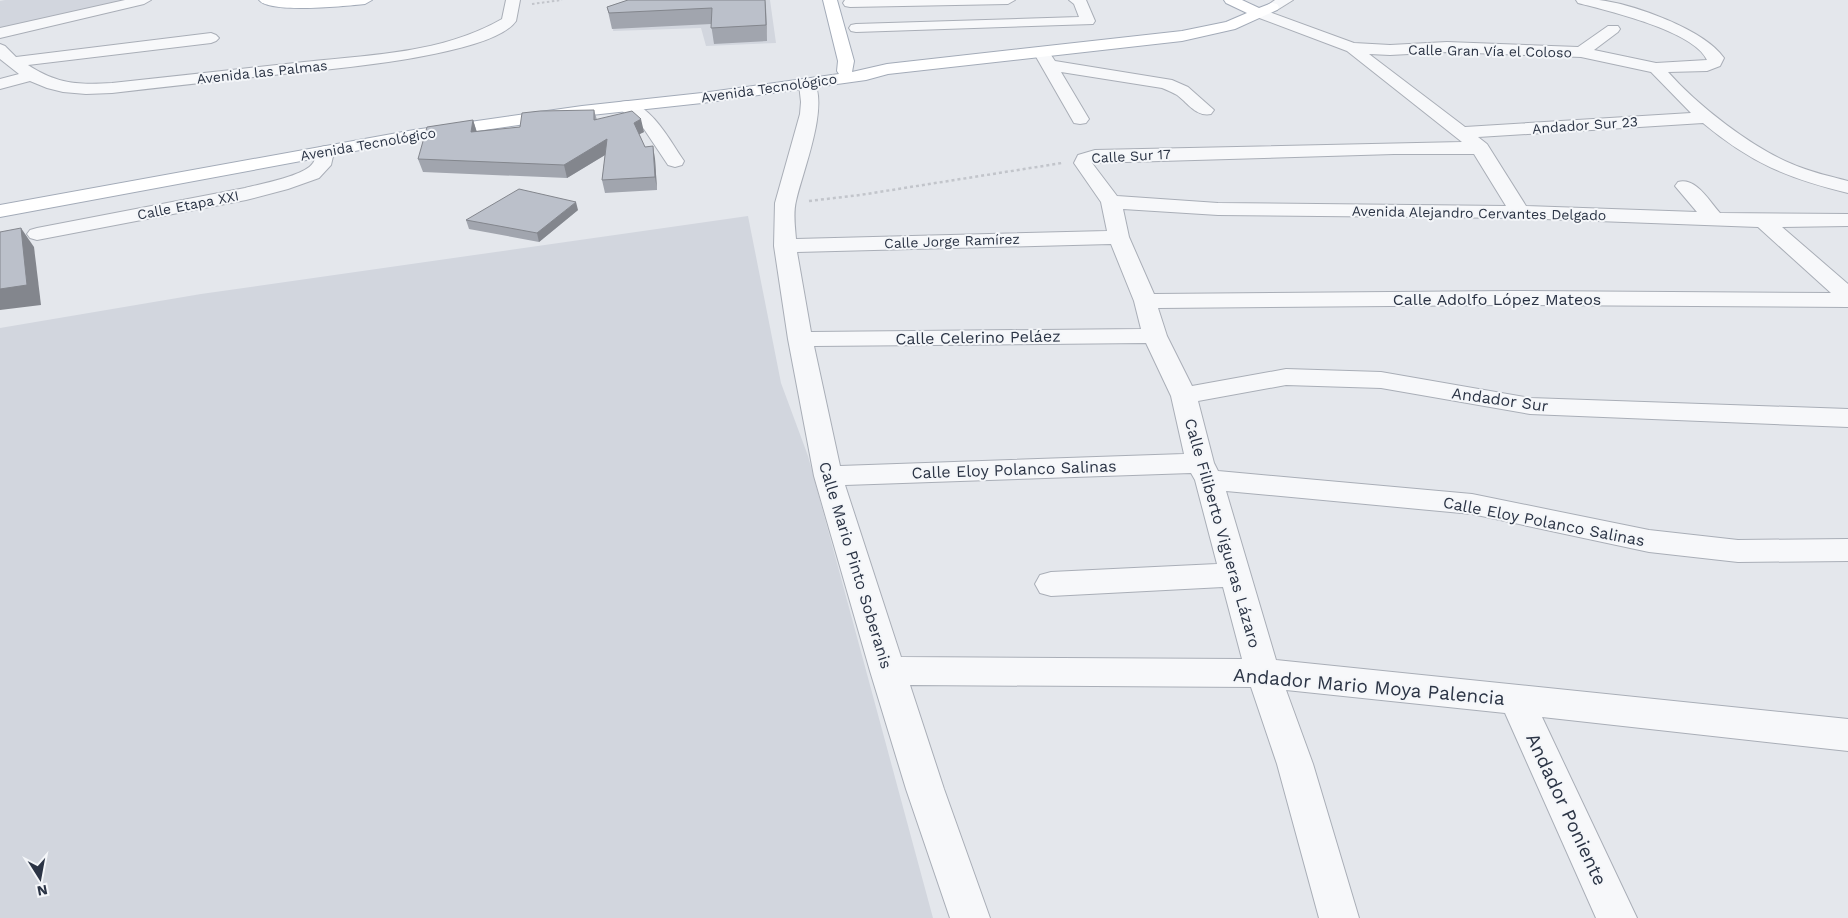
<svg xmlns="http://www.w3.org/2000/svg" width="1848" height="918" viewBox="0 0 1848 918" font-family="'Work Sans',sans-serif">
  <style>
    .built { fill: #d2d6de }
    .lines { fill: none; stroke-linecap: round; stroke-linejoin: round }
    .minor-casing { stroke: #a9aeb7; stroke-width: 2 }
    .major-casing { stroke: #a3abb8; stroke-width: 2 }
    .path-far1 { stroke: #c2c5cb; stroke-width: 2; stroke-dasharray: 2.5 2.5; stroke-linecap: butt }
    .path { stroke: #c2c5cb; stroke-width: 2.5; stroke-dasharray: 3 3; stroke-linecap: butt }
    .minor { fill: #f7f8fa; fill-rule: evenodd }
    .major { fill: #fff; fill-rule: evenodd }
    .wall { fill: #a1a5ae }
    .shaded-wall { fill: #83868d }
    .building { fill: #bbc0ca; stroke: #83868d }
    .labels { text-anchor: middle; stroke-width: 4; stroke-linejoin: round; paint-order: stroke }
    .far-street-label { font-size: 14px; fill: #2b3445; stroke: #f4f6f9 }
    .street-label { font-size: 16px; fill: #2b3445; stroke: #f4f6f9 }
    .near-street-label { font-size: 19px; fill: #2b3445; stroke: #f4f6f9 }
  </style>
  <rect width="100%" height="100%" fill="#e4e7ec"/>
  <g class="built">
    <path d="M 5,0 L 134,0 L 0,30 L 0,1 Z"/>
    <path d="M 671,0 L 770,0 L 776,43 L 706,46 L 701,28 L 613,31 L 614,20 Z"/>
    <path d="M 748,216 L 781,383 L 808,456 L 933,918 L 0,918 L 0,328 L 201,294 Z"/>
  </g>
  <g class="lines">
    <g class="minor-casing">
      <g id="minor">
        <path d="M 125,0 L 151,0 L 144,4 L 0,38 L 0,28 Z"/>
        <path d="M 506,0 L 520,0 L 516,21 C 491,58 311,71 263,76 C 213,82 162,87 112,93 L 86,94 L 63,92 L 47,88 L 30,81 L 0,89 L 0,79 L 19,74 L 0,59 L 0,44 L 5,46 L 16,57 L 211,33 L 216,35 L 219,38 L 216,41 L 211,43 L 28,65 C 57,84 78,85 112,83 C 176,76 240,69 304,62 C 371,55 443,53 502,19 Z"/>
        <path d="M 845,0 L 1015,0 L 1008,4 L 850,7 L 845,6 L 843,3 Z"/>
        <path d="M 1069,0 L 1086,0 L 1095,21 L 1093,24 L 856,32 L 851,31 L 849,28 L 851,25 L 856,24 L 1079,17 L 1074,4 Z"/>
        <path d="M 1275,0 L 1293,0 L 1277,10 L 1267,10 L 1265,7 Z"/>
        <path d="M 1576,0 C 1584,0 1592,0 1599,0 C 1633,4 1704,29 1724,58 L 1720,66 L 1707,71 L 1668,72 C 1698,106 1751,147 1792,164 C 1810,172 1829,176 1848,181 L 1848,193 C 1787,178 1751,163 1703,123 L 1478,137 L 1487,144 L 1526,206 L 1697,212 L 1675,186 L 1678,182 C 1696,177 1709,201 1720,213 L 1848,214 L 1848,226 L 1782,227 L 1848,284 L 1848,307 L 1510,305 L 1158,308 L 1167,336 L 1192,386 L 1286,369 L 1381,372 L 1530,398 L 1848,409 L 1848,427 L 1530,414 L 1381,388 L 1286,385 L 1198,401 L 1214,463 L 1218,471 L 1472,494 L 1649,530 L 1738,540 L 1848,539 L 1848,561 L 1738,562 L 1649,552 L 1472,514 L 1226,491 L 1276,660 L 1848,719 L 1848,751 L 1542,717 L 1637,918 L 1596,918 L 1505,713 L 1286,690 L 1313,764 L 1359,918 L 1319,918 L 1277,764 L 1251,687 L 910,685 L 944,789 L 990,918 L 950,918 L 906,789 L 870,671 L 814,476 L 788,339 L 774,246 L 775,203 L 800,114 L 801,102 L 799,84 L 801,80 L 813,80 C 830,105 802,173 796,201 C 793,213 795,227 796,239 L 1107,231 L 1101,202 L 1074,163 L 1078,155 L 1095,150 L 1462,142 L 1347,51 L 1254,16 L 1252,13 L 1254,10 L 1264,10 L 1354,43 L 1390,45 L 1447,42 L 1578,47 L 1608,26 L 1618,26 L 1620,29 L 1618,32 L 1594,50 L 1656,63 L 1707,60 C 1694,31 1609,11 1578,3 ZM 1447,52 L 1581,57 L 1651,72 L 1691,113 L 1465,127 L 1369,54 L 1390,55 ZM 1394,154 L 1474,154 L 1506,206 L 1218,203 L 1117,196 L 1092,163 ZM 1123,209 L 1218,215 L 1520,218 L 1758,227 L 1831,293 L 1510,291 L 1154,294 L 1129,237 ZM 1111,244 L 1134,301 L 1141,329 L 811,332 L 797,252 ZM 1146,343 L 1171,396 L 1184,454 L 840,466 L 814,346 ZM 1191,473 L 1195,480 L 1217,564 L 1051,572 L 1040,575 L 1035,584 L 1040,593 L 1051,596 L 1223,587 L 1242,659 L 901,657 L 845,485 Z"/>
        <path d="M 1043,50 L 1049,52 L 1055,61 L 1172,80 L 1188,87 L 1214,110 L 1211,114 C 1196,117 1188,103 1177,95 C 1172,92 1167,90 1162,88 L 1061,72 L 1089,119 L 1086,123 L 1080,124 L 1074,123 L 1035,55 L 1037,52 Z"/>
        <path d="M 627,101 C 653,107 670,141 684,161 L 682,165 L 675,167 L 668,165 L 644,129 L 621,110 L 618,106 L 621,102 Z"/>
        <path d="M 325,146 L 332,148 L 334,152 L 331,165 L 319,178 L 288,189 L 246,200 L 37,240 L 30,238 L 27,234 L 30,230 L 37,228 L 245,188 C 260,184 305,176 313,163 C 316,159 315,153 318,148 Z"/>
      </g>
    </g>
    <g class="major-casing">
      <g id="major">
        <path d="M 259,0 L 372,0 L 365,4 C 346,6 270,14 259,0 Z"/>
        <path d="M 823,0 L 837,0 L 854,61 L 852,72 L 887,64 L 1182,31 L 1226,22 L 1247,13 L 1226,3 L 1224,0 L 1242,0 L 1259,8 L 1272,3 L 1277,4 L 1279,7 L 1277,10 L 1235,29 L 1182,41 L 888,74 L 866,80 L 702,103 L 582,116 L 414,140 L 0,217 L 0,205 L 414,130 L 582,106 L 702,93 L 839,74 L 837,71 L 838,61 Z"/>
      </g>
    </g>
    <path class="path-far1" d="M 532,4 L 562,0"/>
    <path class="path" d="M 809,201 L 860,195 L 1062,163"/>
    <use href="#minor" class="minor"/>
    <use href="#major" class="major"/>
  </g>
  <g class="wall">
    <path d="M 628,0 L 765,0 L 767,41 L 714,44 L 711,24 L 612,29 L 607,7 Z"/>
    <path d="M 594,110 L 597,120 L 644,132 L 639,134 L 645,147 L 655,159 L 657,190 L 605,193 L 602,180 L 605,155 L 567,178 L 423,172 L 418,159 L 473,120 L 477,132 L 520,127 Z"/>
    <path d="M 578,210 L 539,242 L 469,229 L 466,220 Z"/>
  </g>
  <g class="shaded-wall">
    <path d="M 765,0 L 766,7 L 767,41 L 766,25 Z"/>
    <path d="M 641,119 L 644,132 L 636,136 L 634,123 Z"/>
    <path d="M 473,120 L 477,133 L 471,132 Z"/>
    <path d="M 607,139 L 610,152 L 567,178 L 564,165 Z"/>
    <path d="M 653,146 L 655,159 L 657,190 L 655,177 Z"/>
    <path d="M 576,202 L 578,210 L 539,242 L 537,233 Z"/>
    <path d="M 21,228 L 34,247 L 41,305 L 0,310 L 0,289 Z"/>
  </g>
  <g class="building">
    <path d="M 628,0 L 765,0 L 766,25 L 711,28 L 712,8 L 609,13 L 607,7 Z"/>
    <path d="M 594,110 L 594,120 L 632,111 L 641,119 L 634,123 L 645,147 L 653,146 L 655,177 L 602,180 L 607,139 L 564,165 L 418,159 L 427,127 L 473,120 L 471,132 L 520,127 L 522,113 L 540,111 Z"/>
    <path d="M 519,189 L 576,202 L 537,233 L 466,220 Z"/>
    <path d="M 21,228 L 27,285 L 0,289 L 0,232 Z"/>
  </g>
  <g class="labels">
    <g class="far-street-label">
      <text transform="translate(1490 51) rotate(1)" y="5">Calle Gran Vía el Coloso</text>
      <text transform="translate(262 72) rotate(-6)" y="5">Avenida las Palmas</text>
      <text transform="translate(769 88) rotate(-8)" y="5">Avenida Tecnológico</text>
      <text transform="translate(1585 125) rotate(-4)" y="5">Andador Sur 23</text>
      <text transform="translate(368 144) rotate(-10)" y="5">Avenida Tecnológico</text>
      <text transform="translate(1131 156) rotate(-3)" y="5">Calle Sur 17</text>
      <text transform="translate(188 205) rotate(-11)" y="5">Calle Etapa XXI</text>
      <text transform="translate(1479 213) rotate(1)" y="5">Avenida Alejandro Cervantes Delgado</text>
      <text transform="translate(952 241) rotate(-2)" y="5">Calle Jorge Ramírez</text>
    </g>
    <g class="street-label">
      <text x="1497" y="305">Calle Adolfo López Mateos</text>
      <text transform="translate(978 337) rotate(-1)" y="6">Calle Celerino Peláez</text>
      <text transform="translate(1500 399) rotate(8)" y="6">Andador Sur</text>
      <text transform="translate(1014 469) rotate(-2)" y="6">Calle Eloy Polanco Salinas</text>
      <text transform="translate(1544 521) rotate(11)" y="6">Calle Eloy Polanco Salinas</text>
      <text transform="translate(1223 533) rotate(74)" y="6">Calle Filiberto Vigueras Lázaro</text>
      <text transform="translate(856 565) rotate(73)" y="6">Calle Mario Pinto Soberanis</text>
    </g>
    <g class="near-street-label">
      <text transform="translate(1369 686) rotate(5)" y="7">Andador Mario Moya Palencia</text>
      <text transform="translate(1567 809) rotate(65)" y="7">Andador Poniente</text>
    </g>
  </g>
  <g transform="translate(40 878) rotate(169)" stroke="#f4f6f9" stroke-width="4" paint-order="stroke">
  <path d="M0-4L9 19L0 12L-9 19Z" fill="#2b3445"/>
  <text y="-8" font-size="14" font-weight="bold" text-anchor="middle" fill="#2b3445">N</text>
  </g>
</svg>
